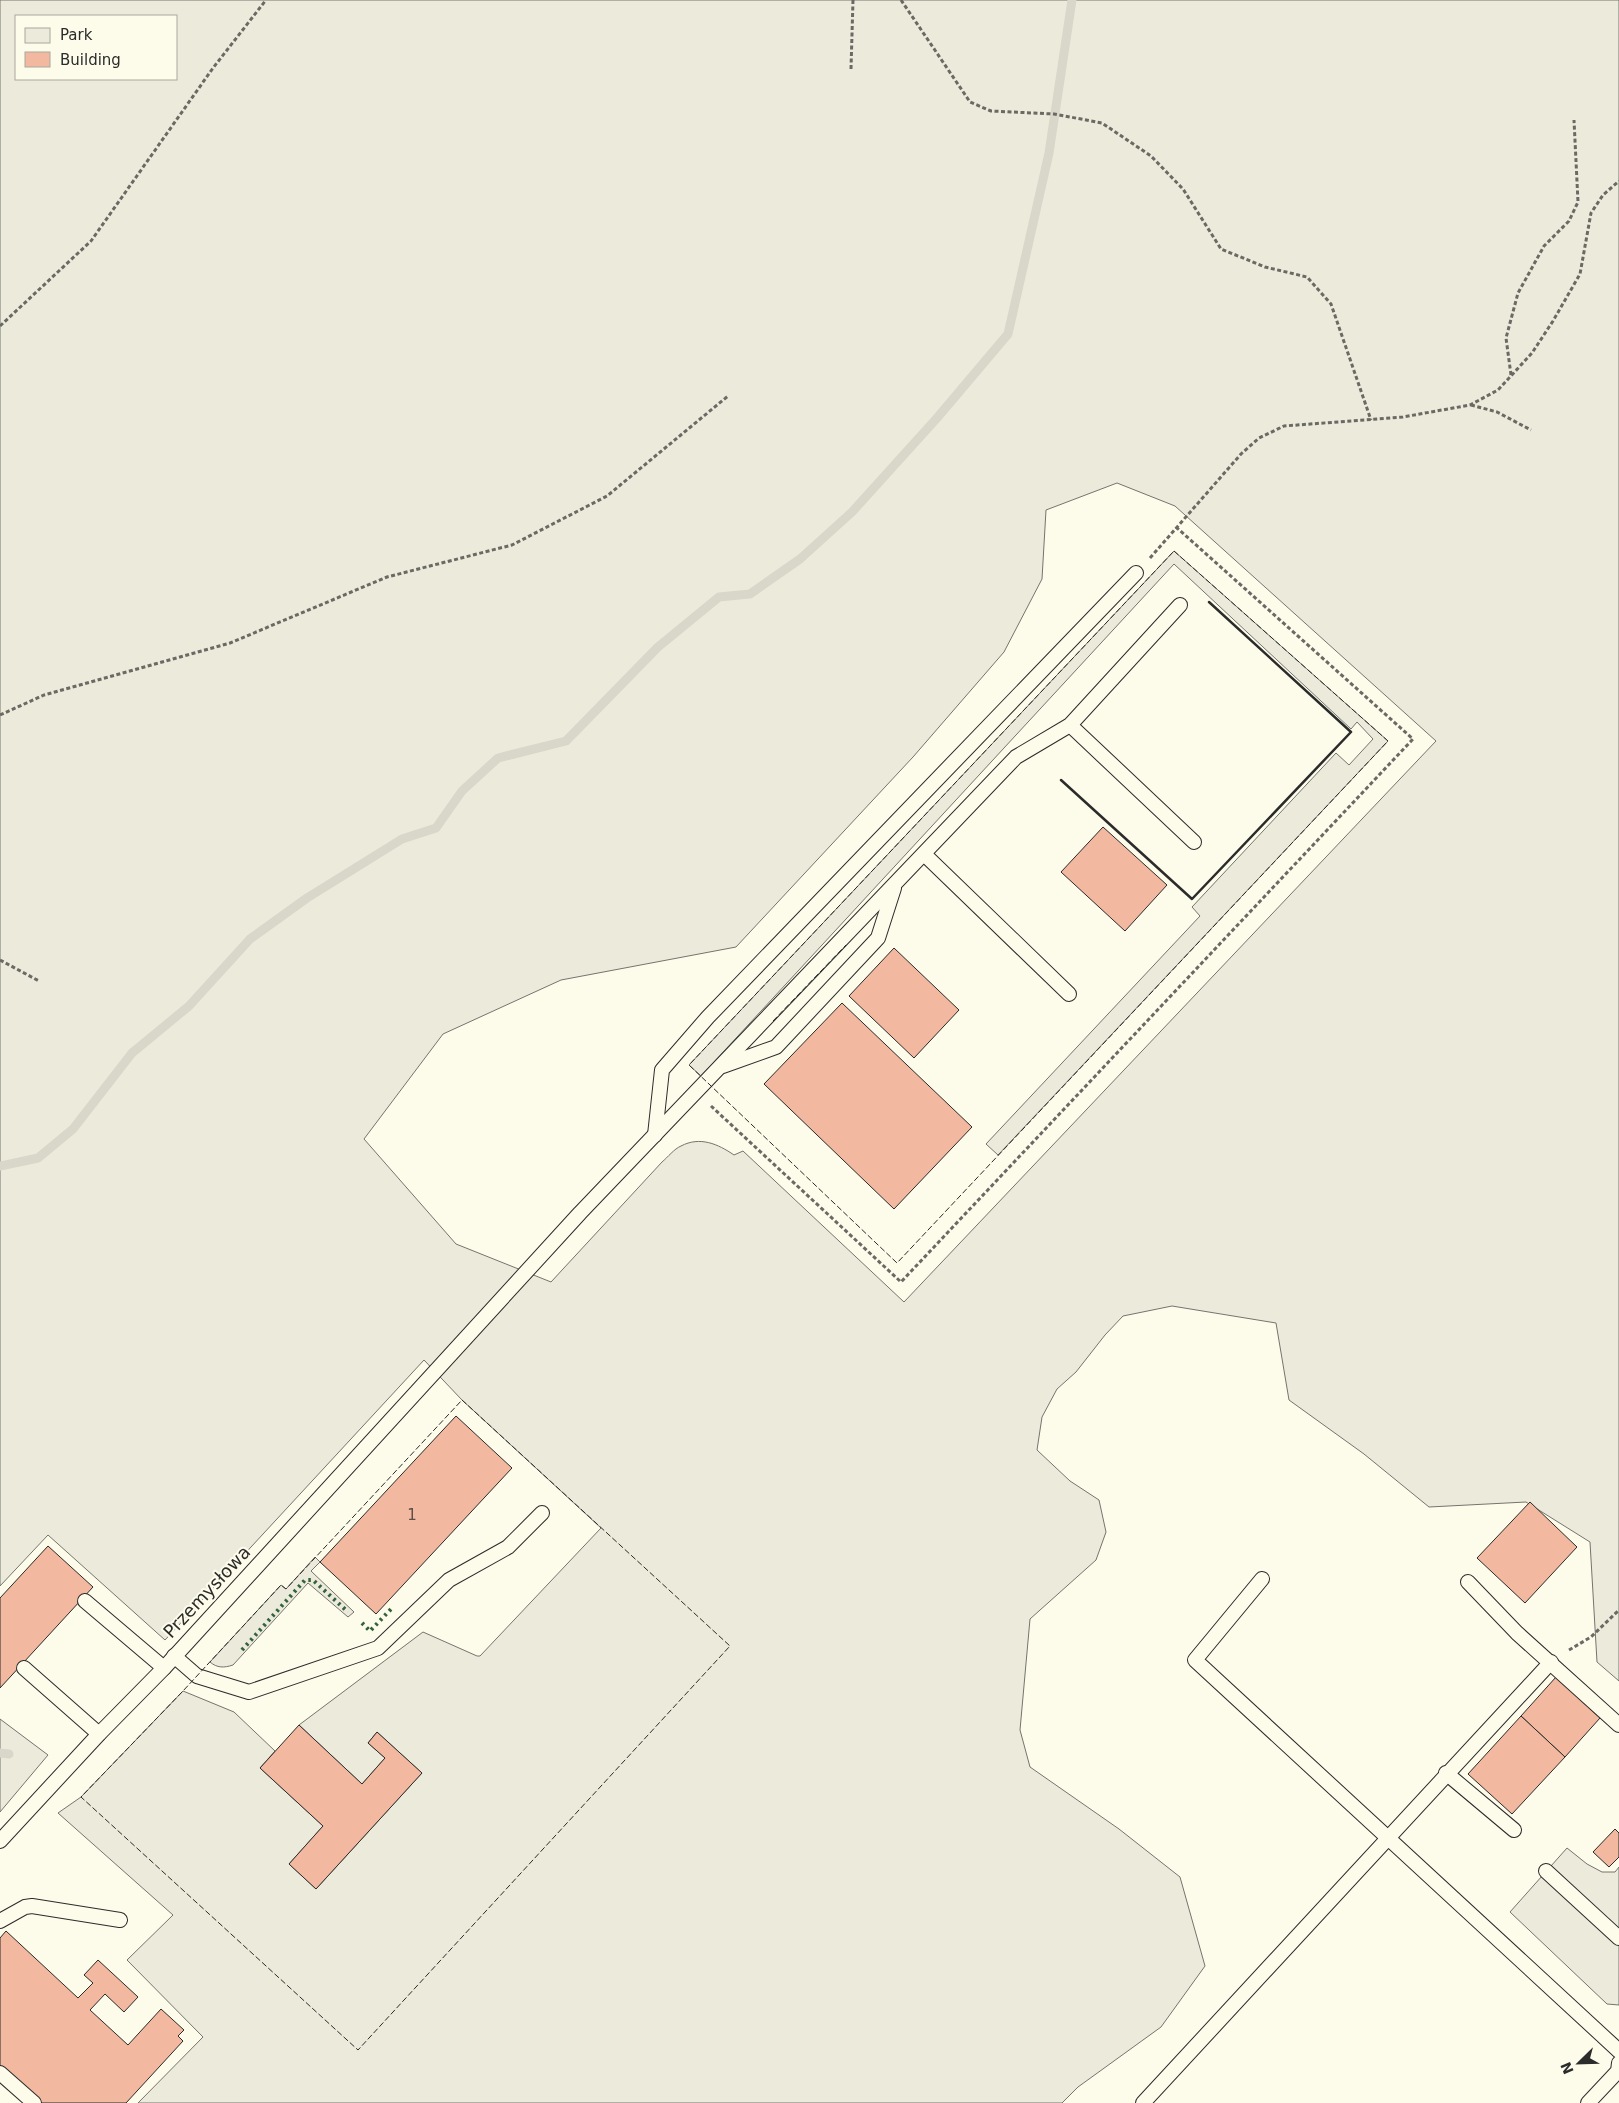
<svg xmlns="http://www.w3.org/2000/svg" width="1619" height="2103" viewBox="0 0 1619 2103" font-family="'DejaVu Sans',sans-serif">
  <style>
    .green { fill: #ecebdb; stroke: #74746e; fill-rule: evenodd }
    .parking { fill: #eceadb; stroke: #74746e }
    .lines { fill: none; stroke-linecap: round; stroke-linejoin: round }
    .stream { stroke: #d8d7c9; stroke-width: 9 }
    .building { fill: #f2b8a0; stroke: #2b2b2b }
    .lane-casing { stroke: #2b2b2b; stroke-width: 16 }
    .path { stroke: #6a6964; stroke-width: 3; stroke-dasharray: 4 2.5; stroke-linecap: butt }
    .lane { stroke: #fdfbea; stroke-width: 14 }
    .hedge { stroke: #34623c; stroke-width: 4; stroke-dasharray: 2.5 4; stroke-linecap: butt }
    .fence { stroke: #2b2b2b; stroke-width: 1; stroke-dasharray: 6 2.5; stroke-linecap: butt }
    .wall { stroke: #2b2b2b; stroke-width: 2.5 }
    .labels { text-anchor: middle; stroke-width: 4; stroke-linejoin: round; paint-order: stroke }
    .number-label { font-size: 15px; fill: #5d4e48 }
    .street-label { font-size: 18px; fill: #2b2b2b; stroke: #fdfbea }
  </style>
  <rect width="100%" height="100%" fill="#fdfbea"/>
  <g class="green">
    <path d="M 0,0 L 1619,0 L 1619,1681 L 1597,1662 L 1590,1542 L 1526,1502 L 1429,1507 L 1364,1454 L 1289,1400 L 1276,1323 L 1172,1306 L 1123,1316 L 1105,1335 L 1076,1372 L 1057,1389 L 1042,1417 L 1037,1450 L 1070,1481 L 1099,1500 L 1106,1532 L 1096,1560 L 1030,1619 L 1020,1730 L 1030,1767 L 1119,1829 L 1180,1877 L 1205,1966 L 1161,2027 L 1078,2087 L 1062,2103 L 138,2103 L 203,2037 L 127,1960 L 173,1915 L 58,1813 L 81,1797 L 183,1691 L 234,1712 L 275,1751 L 260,1768 L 323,1826 L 289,1864 L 316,1889 L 422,1773 L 377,1732 L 368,1743 L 385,1758 L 362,1784 L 299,1725 L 423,1632 L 477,1656 L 480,1656 L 601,1528 L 462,1400 L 424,1360 L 165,1640 L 48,1535 L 0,1586 ZM 16,16 L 176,16 L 176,79 L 16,79 ZM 1117,483 L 1175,506 L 1436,741 L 904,1302 L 743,1151 L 734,1155 C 718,1144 700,1136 681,1146 C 674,1149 668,1157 662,1162 L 551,1282 L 456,1244 L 364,1139 L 443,1034 L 561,980 L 736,947 L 913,757 L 1004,652 L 1042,579 L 1046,510 Z"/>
    <path d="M 1174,551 L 1388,741 L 998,1155 L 986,1144 L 1200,916 L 1192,907 L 1336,753 L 1349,765 L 1373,739 L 1357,722 L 1351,729 L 1174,564 L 701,1076 L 689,1065 Z"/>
    <path d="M 315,1557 L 320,1562 L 311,1571 L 354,1612 L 348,1617 L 308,1583 L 233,1665 C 224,1668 217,1668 210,1662 L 281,1585 L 286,1589 Z"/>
    <path d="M 0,1719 L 48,1755 L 0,1812 Z"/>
  </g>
  <path class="parking" d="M 1567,1848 L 1587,1864 L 1602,1872 L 1615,1872 L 1619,1867 L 1619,2005 L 1607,2004 L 1510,1912 Z"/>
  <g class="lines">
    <g class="stream">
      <path d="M 0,1166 L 38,1158 L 73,1129 L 132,1053 L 189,1006 L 250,939 L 307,898 L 402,839 L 436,828 L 462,791 L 498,758 L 566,741 L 658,647 L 719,597 L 750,594 L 800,559 L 852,512 L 937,418 L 1008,334 L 1049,153 L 1072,0"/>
      <path d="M 0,1753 L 9,1754"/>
    </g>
  </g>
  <g class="building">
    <path d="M 1103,827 L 1167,885 L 1125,931 L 1061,872 Z"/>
    <path d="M 894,948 L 959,1010 L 914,1058 L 849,996 Z"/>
    <path d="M 842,1003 L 972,1127 L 894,1209 L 764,1084 Z"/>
    <path d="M 456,1416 L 512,1468 L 376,1614 L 320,1562 Z"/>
    <path d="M 1530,1502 L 1577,1547 L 1525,1603 L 1477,1558 Z"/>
    <path d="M 48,1546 L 93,1587 L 0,1688 L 0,1598 Z"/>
    <path d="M 1556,1677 L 1600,1718 L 1565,1757 L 1521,1716 Z"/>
    <path d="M 1521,1716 L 1565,1757 L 1512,1814 L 1468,1774 Z"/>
    <path d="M 299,1725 L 362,1784 L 385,1758 L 368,1743 L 377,1732 L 422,1773 L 316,1889 L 289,1864 L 323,1826 L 260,1768 Z"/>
    <path d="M 1615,1829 L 1619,1833 L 1619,1857 L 1609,1867 L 1593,1852 Z"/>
    <path d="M 6,1931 L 78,1998 L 93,1983 L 84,1975 L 98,1960 L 138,1997 L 124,2012 L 105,1994 L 90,2010 L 128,2045 L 161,2009 L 184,2030 L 178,2036 L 183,2041 L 126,2103 L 39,2103 L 0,2066 L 0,1938 Z"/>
  </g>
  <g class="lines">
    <g class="lane-casing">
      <g id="lane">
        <path d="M 1070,725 L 1194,842"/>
        <path d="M 924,854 L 1069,994"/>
        <path d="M 723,1066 L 776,1047 L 878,938 L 894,888"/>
        <path d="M 655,1135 L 662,1070 L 708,1017 L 1136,573"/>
        <path d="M 1262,1579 L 1195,1660 L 1619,2051"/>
        <path d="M 1468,1582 L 1517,1633 L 1619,1725"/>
        <path d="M 85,1601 L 164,1668"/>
        <path d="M 174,1656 L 197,1676 L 249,1692 L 378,1648 L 449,1580 L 508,1547 L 542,1513"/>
        <path d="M 24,1668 L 99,1734"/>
        <path d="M 1446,1773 L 1514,1830"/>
        <path d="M 0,1841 L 99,1734 L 164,1668 L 580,1213 L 1016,757 L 1070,725 L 1180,605"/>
        <path d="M 1546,1871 L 1619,1938"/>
        <path d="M 0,1921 L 25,1907 L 32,1906 L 120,1920"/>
        <path d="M 0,2073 L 34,2103"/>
        <path d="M 1143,2103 L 1551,1662"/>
        <path d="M 1588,2103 L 1618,2071 L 1619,2063"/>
      </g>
    </g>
    <g class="path">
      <path d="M 901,0 L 970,102 L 991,111 L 1054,114 L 1102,123 L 1151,156 L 1183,189 L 1221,249 L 1265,267 L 1307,277 L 1331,304 L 1371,420"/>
      <path d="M 851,69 L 853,0"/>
      <path d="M 0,326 L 91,241 L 213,68 L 266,0"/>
      <path d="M 1511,375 L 1506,338 L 1518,293 L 1544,246 L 1569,221 L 1578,202 L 1574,120"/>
      <path d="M 1471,405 L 1497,412 L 1531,430"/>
      <path d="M 1150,558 L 1241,454 L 1259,438 L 1284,426 L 1403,417 L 1470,405 L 1498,390 L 1532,353 L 1553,321 L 1580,274 L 1591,213 L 1603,195 L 1619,181"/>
      <path d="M 0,715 L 44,695 L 230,643 L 387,577 L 512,545 L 607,496 L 728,396"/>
      <path d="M 0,960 L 39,981"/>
      <path d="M 711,1106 L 901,1282 L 1413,739 L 1176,527"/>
      <path d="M 1569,1650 L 1591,1637 L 1619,1610"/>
    </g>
    <use href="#lane" class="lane"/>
    <g class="hedge">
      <path d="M 362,1623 L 370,1631 L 393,1607"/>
      <path d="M 242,1650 L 305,1580 L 313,1580 L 348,1612"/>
    </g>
    <g class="fence">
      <path d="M 1174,551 L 1388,741 L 897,1263 L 689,1065 Z"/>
      <path d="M 773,1021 L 846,945"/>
      <path d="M 462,1400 L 730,1646 L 358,2050 L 81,1797 L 183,1691 L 281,1585 L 286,1589 Z"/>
    </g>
    <path class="wall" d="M 1061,780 L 1192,899 L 1351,732 L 1209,602"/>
  </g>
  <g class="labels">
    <g class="number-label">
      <text x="412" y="1520">1</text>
    </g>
    <g class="street-label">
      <text transform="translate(207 1592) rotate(-47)" y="6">Przemysłowa</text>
    </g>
  </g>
  <rect x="15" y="15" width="162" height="65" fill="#fdfbea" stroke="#a9a89e"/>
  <rect x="25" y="28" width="25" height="15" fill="#ecebdb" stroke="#a9a89e"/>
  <text x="60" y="40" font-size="15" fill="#2b2b2b">Park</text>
  <rect x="25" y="52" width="25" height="15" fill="#f2b8a0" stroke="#a9a89e"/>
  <text x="60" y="65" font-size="15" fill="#2b2b2b">Building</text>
  <g transform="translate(1579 2063) rotate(247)" stroke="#fdfbea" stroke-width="4" paint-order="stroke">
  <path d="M0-4L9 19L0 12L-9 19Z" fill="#2b2b2b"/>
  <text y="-8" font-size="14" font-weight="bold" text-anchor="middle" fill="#2b2b2b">N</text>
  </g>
</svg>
